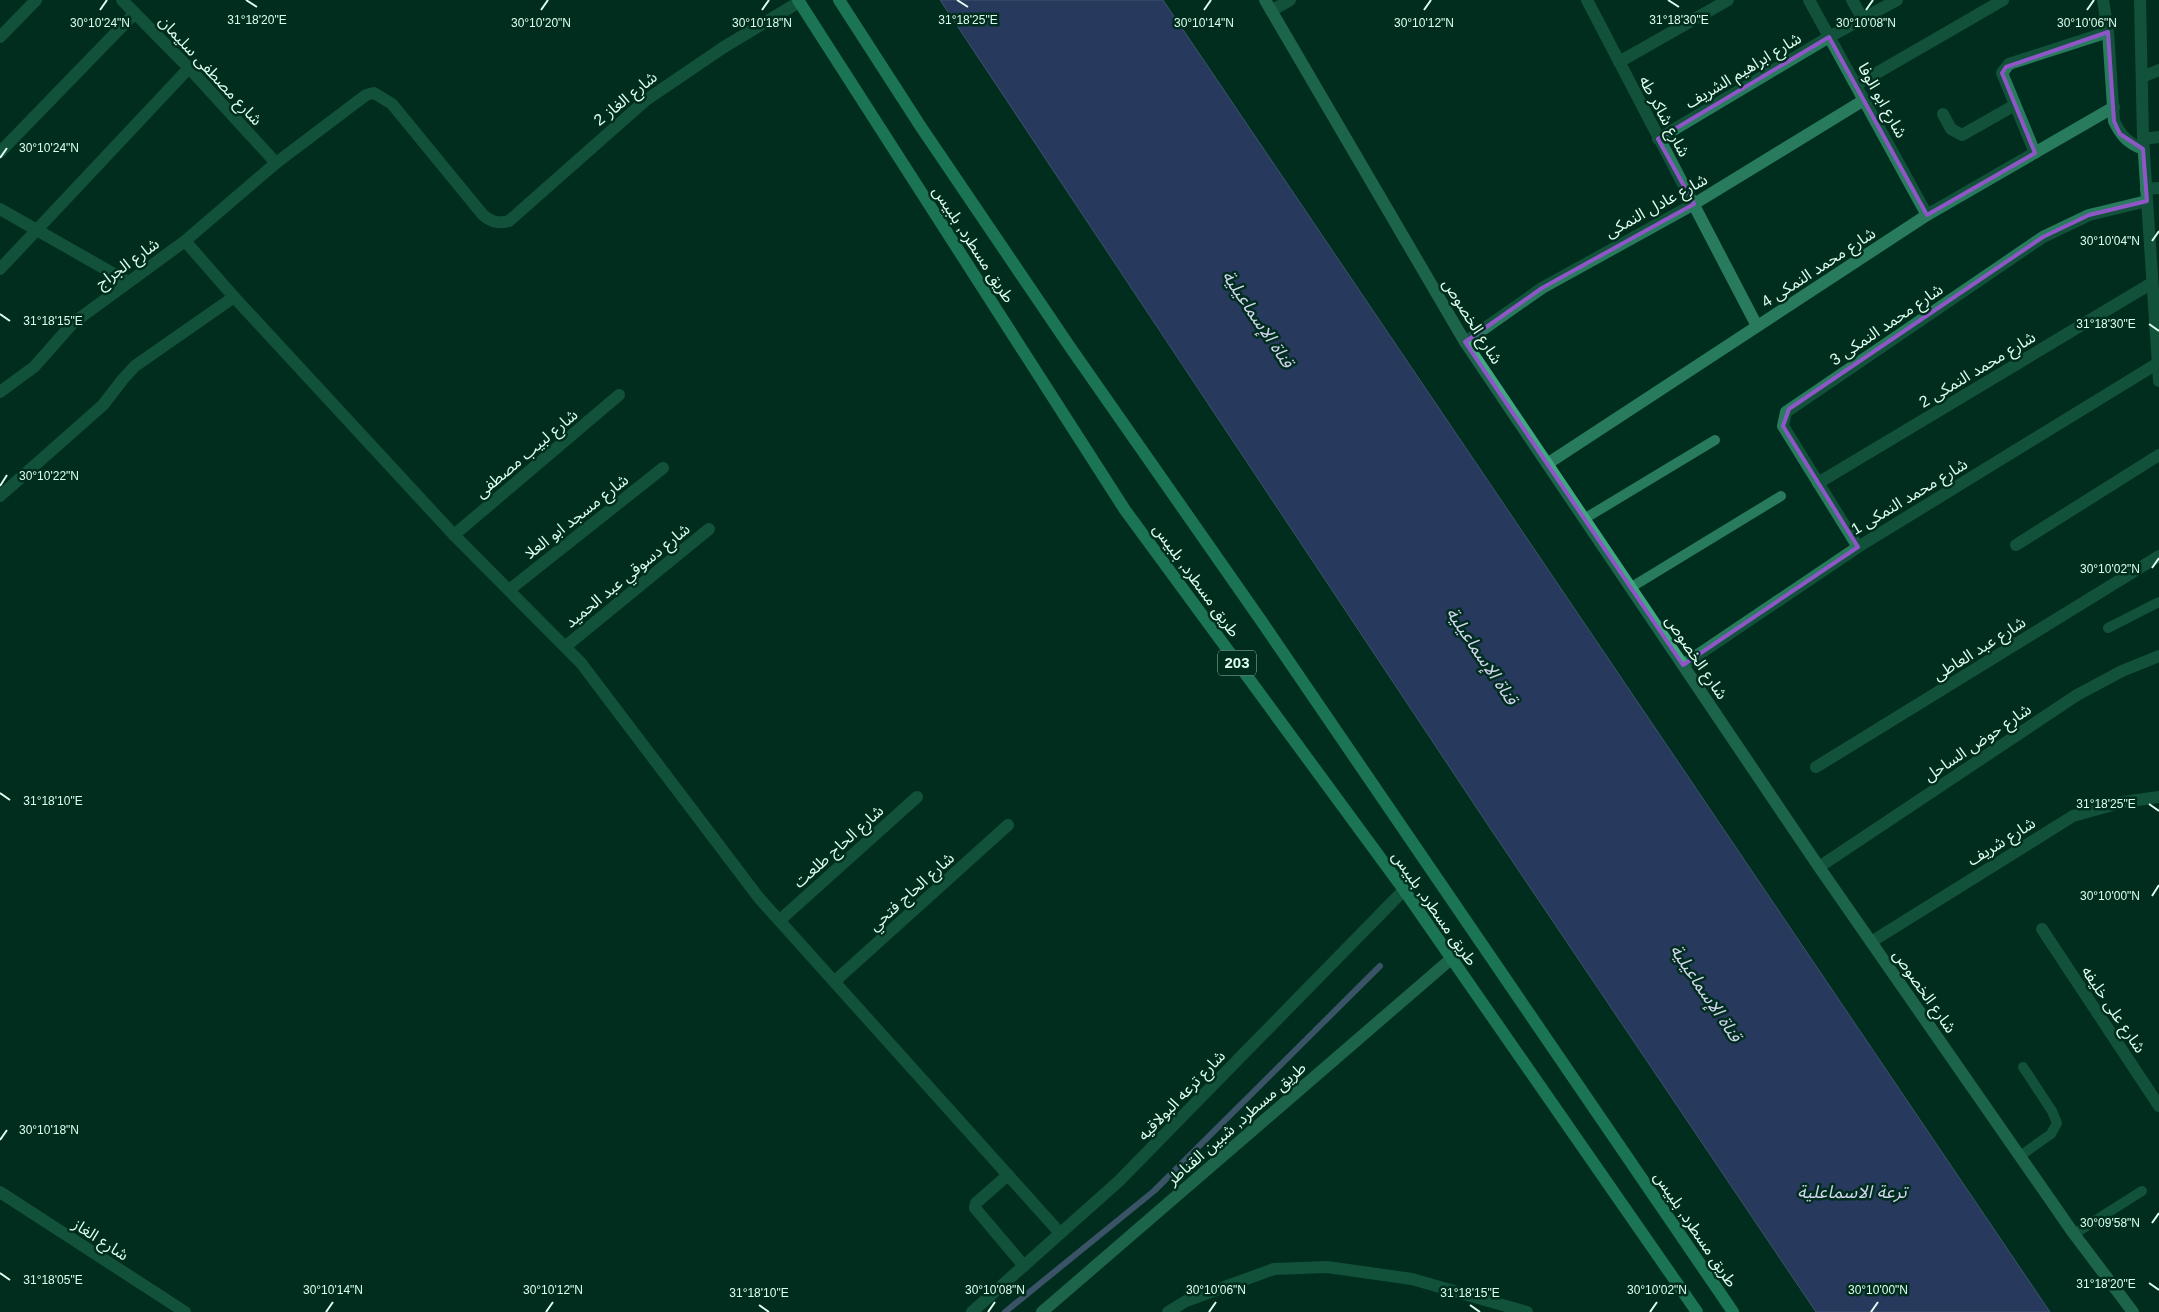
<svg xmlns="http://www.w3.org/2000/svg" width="2159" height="1312" viewBox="0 0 2159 1312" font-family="Helvetica,'Noto Sans Arabic',sans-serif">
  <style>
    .water { fill: #574aab; stroke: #8080bf }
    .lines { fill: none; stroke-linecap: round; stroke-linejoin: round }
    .stream { stroke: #8080bf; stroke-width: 6 }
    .service { stroke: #287c5d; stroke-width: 10 }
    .minor { stroke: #287c5d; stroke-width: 12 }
    .secondary { stroke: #3fa881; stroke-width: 12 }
    .primary { stroke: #3dcd9a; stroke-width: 12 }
    .marked { fill: none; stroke: #8f56c8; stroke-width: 4; stroke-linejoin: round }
    .ticks { fill: none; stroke: #defeee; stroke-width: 2 }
    .labels { text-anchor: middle; stroke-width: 5; stroke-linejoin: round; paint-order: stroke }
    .shield { fill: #002e1e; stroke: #9bc0b0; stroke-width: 1 }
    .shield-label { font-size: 15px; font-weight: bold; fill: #defeee }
    .street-label { font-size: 16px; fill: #defeee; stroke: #002e1e }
    .water-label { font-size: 18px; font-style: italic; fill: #d2d3ed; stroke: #002e1e }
    .ticks-label { font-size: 12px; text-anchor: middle; fill: #defeee; stroke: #002e1e; stroke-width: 5; stroke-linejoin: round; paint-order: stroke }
  </style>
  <rect width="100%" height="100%" fill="#002e1e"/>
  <path class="water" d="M 940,0 L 1163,0 L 2050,1312 L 1816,1312 L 1488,825 Z"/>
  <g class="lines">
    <path class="stream" d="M 1005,1312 L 1154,1191 L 1380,966"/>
    <g class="service">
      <path d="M 1584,519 L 1715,440"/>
      <path d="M 1630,588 L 1781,496"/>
      <path d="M 2108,628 L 2159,602"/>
      <path d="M 2020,1156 L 2051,1134 L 2057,1123 L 2052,1111 L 2023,1067"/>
      <path d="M 2074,1234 L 2142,1191"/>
    </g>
    <g class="minor">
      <path d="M 122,0 L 189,68 L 276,163"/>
      <path d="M 1587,0 L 1757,326"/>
      <path d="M 1809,0 L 1927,215"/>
      <path d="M 1852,0 L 1863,19"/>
      <path d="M 2103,0 L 2108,32 L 2114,121 C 2121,136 2128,143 2143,149"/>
      <path d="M 2140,0 L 2143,139 L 2159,381"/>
      <path d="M 1271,11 L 1290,0"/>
      <path d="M 0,37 L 36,0"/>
      <path d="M 1619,62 L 1728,0"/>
      <path d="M 2142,77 L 2159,70"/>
      <path d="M 1856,85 L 2003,0"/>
      <path d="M 1943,114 L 1951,129 L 1962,135 L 2015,105"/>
      <path d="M 1658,139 L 1829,37 L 1897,0"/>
      <path d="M 2143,139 L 2159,137"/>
      <path d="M 0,152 L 135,13"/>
      <path d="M 2035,153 L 2002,73 L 2009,64 L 2108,32"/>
      <path d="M 2146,189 L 2159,188"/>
      <path d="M 0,209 L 128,282"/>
      <path d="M 185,241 L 234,297 L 454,535 L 581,663 L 759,898 L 1060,1233"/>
      <path d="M 0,269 L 189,68"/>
      <path d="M 1465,342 L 1542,288 L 1694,204 L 1864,100"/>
      <path d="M 0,392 L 34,367 L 73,323 L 185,241 L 276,163 L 366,95 L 374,93 L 392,104 L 483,215 C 492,222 498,224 509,221 L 646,100 L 724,47 L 799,2"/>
      <path d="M 1547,464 L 1927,215 L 2114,107"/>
      <path d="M 1818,483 L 2152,283"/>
      <path d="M 0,496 L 103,405 L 123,379 L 135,366 L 234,297"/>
      <path d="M 454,535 L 619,395"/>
      <path d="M 2016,545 L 2159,455"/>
      <path d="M 1858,547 L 1783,426 L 1786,412 L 2043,237 L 2089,215 L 2147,201"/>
      <path d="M 509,590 L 663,468"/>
      <path d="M 566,646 L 709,529"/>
      <path d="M 1683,665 L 1858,547 L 2158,363"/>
      <path d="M 1816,767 L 2159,556"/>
      <path d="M 1819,867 L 2077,695 L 2122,671 L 2159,656"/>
      <path d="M 780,920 L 917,797"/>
      <path d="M 2042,929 L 2159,1106"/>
      <path d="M 1871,942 L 2073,816 L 2123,802 L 2159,797"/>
      <path d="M 835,981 L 1008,825"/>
      <path d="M 1008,1175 L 976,1203 L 975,1208 L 1024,1266"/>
      <path d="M 0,1192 L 185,1312"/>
      <path d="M 972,1312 L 1119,1181 L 1404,890"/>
      <path d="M 1168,1312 L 1186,1301 L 1274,1269 L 1327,1267 L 1412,1279 L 1527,1312"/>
    </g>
    <g class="secondary">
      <path d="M 1265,0 L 1465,342 L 1819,867 L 2074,1234 L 2133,1312"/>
      <path d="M 1042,1312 L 1451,959"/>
    </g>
    <g class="primary">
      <path d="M 798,0 L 1125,510 L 1404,890 L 1697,1312"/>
      <path d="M 839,0 L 921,127 L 1070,347 L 1260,619 L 1733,1312"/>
    </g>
  </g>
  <path d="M0 0H2159V1312H0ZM 2108,32 L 2114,121 L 2120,134 L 2143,149 L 2147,201 L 2089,215 L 2043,237 L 1789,409 L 1783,426 L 1858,547 L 1683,665 L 1465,342 L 1542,288 L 1694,204 L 1658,139 L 1829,37 L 1927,215 L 2035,153 L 2002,73 L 2006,67 Z" fill="#002e1e" fill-opacity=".55" fill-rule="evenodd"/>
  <path class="marked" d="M 2108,32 L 2114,121 L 2120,134 L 2143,149 L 2147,201 L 2089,215 L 2043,237 L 1789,409 L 1783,426 L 1858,547 L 1683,665 L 1465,342 L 1542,288 L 1694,204 L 1658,139 L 1829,37 L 1927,215 L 2035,153 L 2002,73 L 2006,67 Z"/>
  <path class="ticks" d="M 246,0 L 257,7M 957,0 L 968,7M 1668,0 L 1679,7M 100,10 L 107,0M 541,10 L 548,0M 762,10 L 769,0M 1204,10 L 1211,0M 1424,10 L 1431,0M 1866,10 L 1873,0M 2087,10 L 2094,0M 0,158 L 7,148M 2152,241 L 2159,231M 0,314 L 10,321M 2149,324 L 2159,331M 0,486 L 7,475M 2152,568 L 2159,558M 0,793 L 10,800M 2149,804 L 2159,811M 2152,896 L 2159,885M 0,1140 L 7,1130M 2152,1223 L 2159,1213M 0,1273 L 10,1280M 2149,1283 L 2159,1290M 759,1305 L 769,1312M 1470,1305 L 1480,1312M 326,1312 L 333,1302M 546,1312 L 553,1302M 988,1312 L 995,1302M 1209,1312 L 1216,1302M 1650,1312 L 1657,1302M 1871,1312 L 1878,1302"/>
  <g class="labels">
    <rect class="shield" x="1218" y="650.5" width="38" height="25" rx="4"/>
    <g class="shield-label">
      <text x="1237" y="668">203</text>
    </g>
    <g class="street-label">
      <text transform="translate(211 70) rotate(47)" y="6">شارع مصطفى سليمان</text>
      <text transform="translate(1743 70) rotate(-31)" y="6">شارع ابراهيم الشريف</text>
      <text transform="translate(625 98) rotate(-39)" y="6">شارع الغاز 2</text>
      <text transform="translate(1883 100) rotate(61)" y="6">شارع ابو الوفا</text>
      <text transform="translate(1665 116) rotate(62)" y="6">شارع شاكر طه</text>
      <text transform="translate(1656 205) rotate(-29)" y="6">شارع عادل النمكى</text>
      <text transform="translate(974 244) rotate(57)" y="6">طريق مسطرد, بلبيس</text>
      <text transform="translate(127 263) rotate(-36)" y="6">شارع الجراج</text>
      <text transform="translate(1818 267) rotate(-33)" y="6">شارع محمد النمكى 4</text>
      <text transform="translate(1473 321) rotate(58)" y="6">شارع الخصوص</text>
      <text transform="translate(1886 324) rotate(-34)" y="6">شارع محمد النمكى 3</text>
      <text transform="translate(1977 369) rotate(-31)" y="6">شارع محمد النمكى 2</text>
      <text transform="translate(526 453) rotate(-40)" y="6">شارع لبيب مصطفى</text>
      <text transform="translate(1909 496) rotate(-31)" y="6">شارع محمد النمكى 1</text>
      <text transform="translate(576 516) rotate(-38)" y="6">شارع مسجد ابو العلا</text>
      <text transform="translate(627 575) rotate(-39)" y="6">شارع دسوقي عبد الحميد</text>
      <text transform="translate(1197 580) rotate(54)" y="6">طريق مسطرد, بلبيس</text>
      <text transform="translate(1979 648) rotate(-32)" y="6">شارع عبد العاطى</text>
      <text transform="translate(1697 657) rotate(56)" y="6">شارع الخصوص</text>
      <text transform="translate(1977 742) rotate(-34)" y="6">شارع حوض الساحل</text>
      <text transform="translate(2001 841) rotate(-32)" y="6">شارع شريف</text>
      <text transform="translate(838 846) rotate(-42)" y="6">شارع الحاج طلعت</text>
      <text transform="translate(911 891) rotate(-42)" y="6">شارع الحاج فتحي</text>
      <text transform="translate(1435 908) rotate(55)" y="6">طريق مسطرد, بلبيس</text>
      <text transform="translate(1925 991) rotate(55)" y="6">شارع الخصوص</text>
      <text transform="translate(2114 1009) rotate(56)" y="6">شارع على خليفه</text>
      <text transform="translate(1181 1095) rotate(-46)" y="6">شارع ترعه البولاقيه</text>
      <text transform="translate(1236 1123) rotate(-41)" y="6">طريق مسطرد, شبين القناطر</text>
      <text transform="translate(1696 1229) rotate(56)" y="6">طريق مسطرد, بلبيس</text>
      <text transform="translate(101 1239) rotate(33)" y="6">شارع الغاز</text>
    </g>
    <g class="water-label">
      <text transform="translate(1258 319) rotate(56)" y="6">قناة الإسماعيلية</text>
      <text transform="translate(1482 656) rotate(56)" y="6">قناة الإسماعيلية</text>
      <text transform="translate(1706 993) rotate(56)" y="6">قناة الإسماعيلية</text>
      <text x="1852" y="1198">ترعة الاسماعلية</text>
    </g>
  </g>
  <g class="ticks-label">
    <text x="257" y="24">31°18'20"E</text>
    <text x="968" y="24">31°18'25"E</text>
    <text x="1679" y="24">31°18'30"E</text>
    <text x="100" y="27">30°10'24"N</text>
    <text x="541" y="27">30°10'20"N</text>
    <text x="762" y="27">30°10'18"N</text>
    <text x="1204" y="27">30°10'14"N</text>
    <text x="1424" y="27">30°10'12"N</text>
    <text x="1866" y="27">30°10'08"N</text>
    <text x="2087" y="27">30°10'06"N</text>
    <text x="49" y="152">30°10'24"N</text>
    <text x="2110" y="245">30°10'04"N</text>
    <text x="53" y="325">31°18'15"E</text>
    <text x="2106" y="328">31°18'30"E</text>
    <text x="49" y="480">30°10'22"N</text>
    <text x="2110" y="573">30°10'02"N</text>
    <text x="53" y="805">31°18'10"E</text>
    <text x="2106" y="808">31°18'25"E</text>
    <text x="2110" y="900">30°10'00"N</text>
    <text x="49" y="1134">30°10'18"N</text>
    <text x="2110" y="1227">30°09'58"N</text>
    <text x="53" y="1284">31°18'05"E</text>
    <text x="2106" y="1288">31°18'20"E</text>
    <text x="333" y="1294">30°10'14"N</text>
    <text x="553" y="1294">30°10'12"N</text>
    <text x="995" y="1294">30°10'08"N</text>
    <text x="1216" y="1294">30°10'06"N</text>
    <text x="1657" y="1294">30°10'02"N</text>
    <text x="1878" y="1294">30°10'00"N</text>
    <text x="759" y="1297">31°18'10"E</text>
    <text x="1470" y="1297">31°18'15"E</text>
  </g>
</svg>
